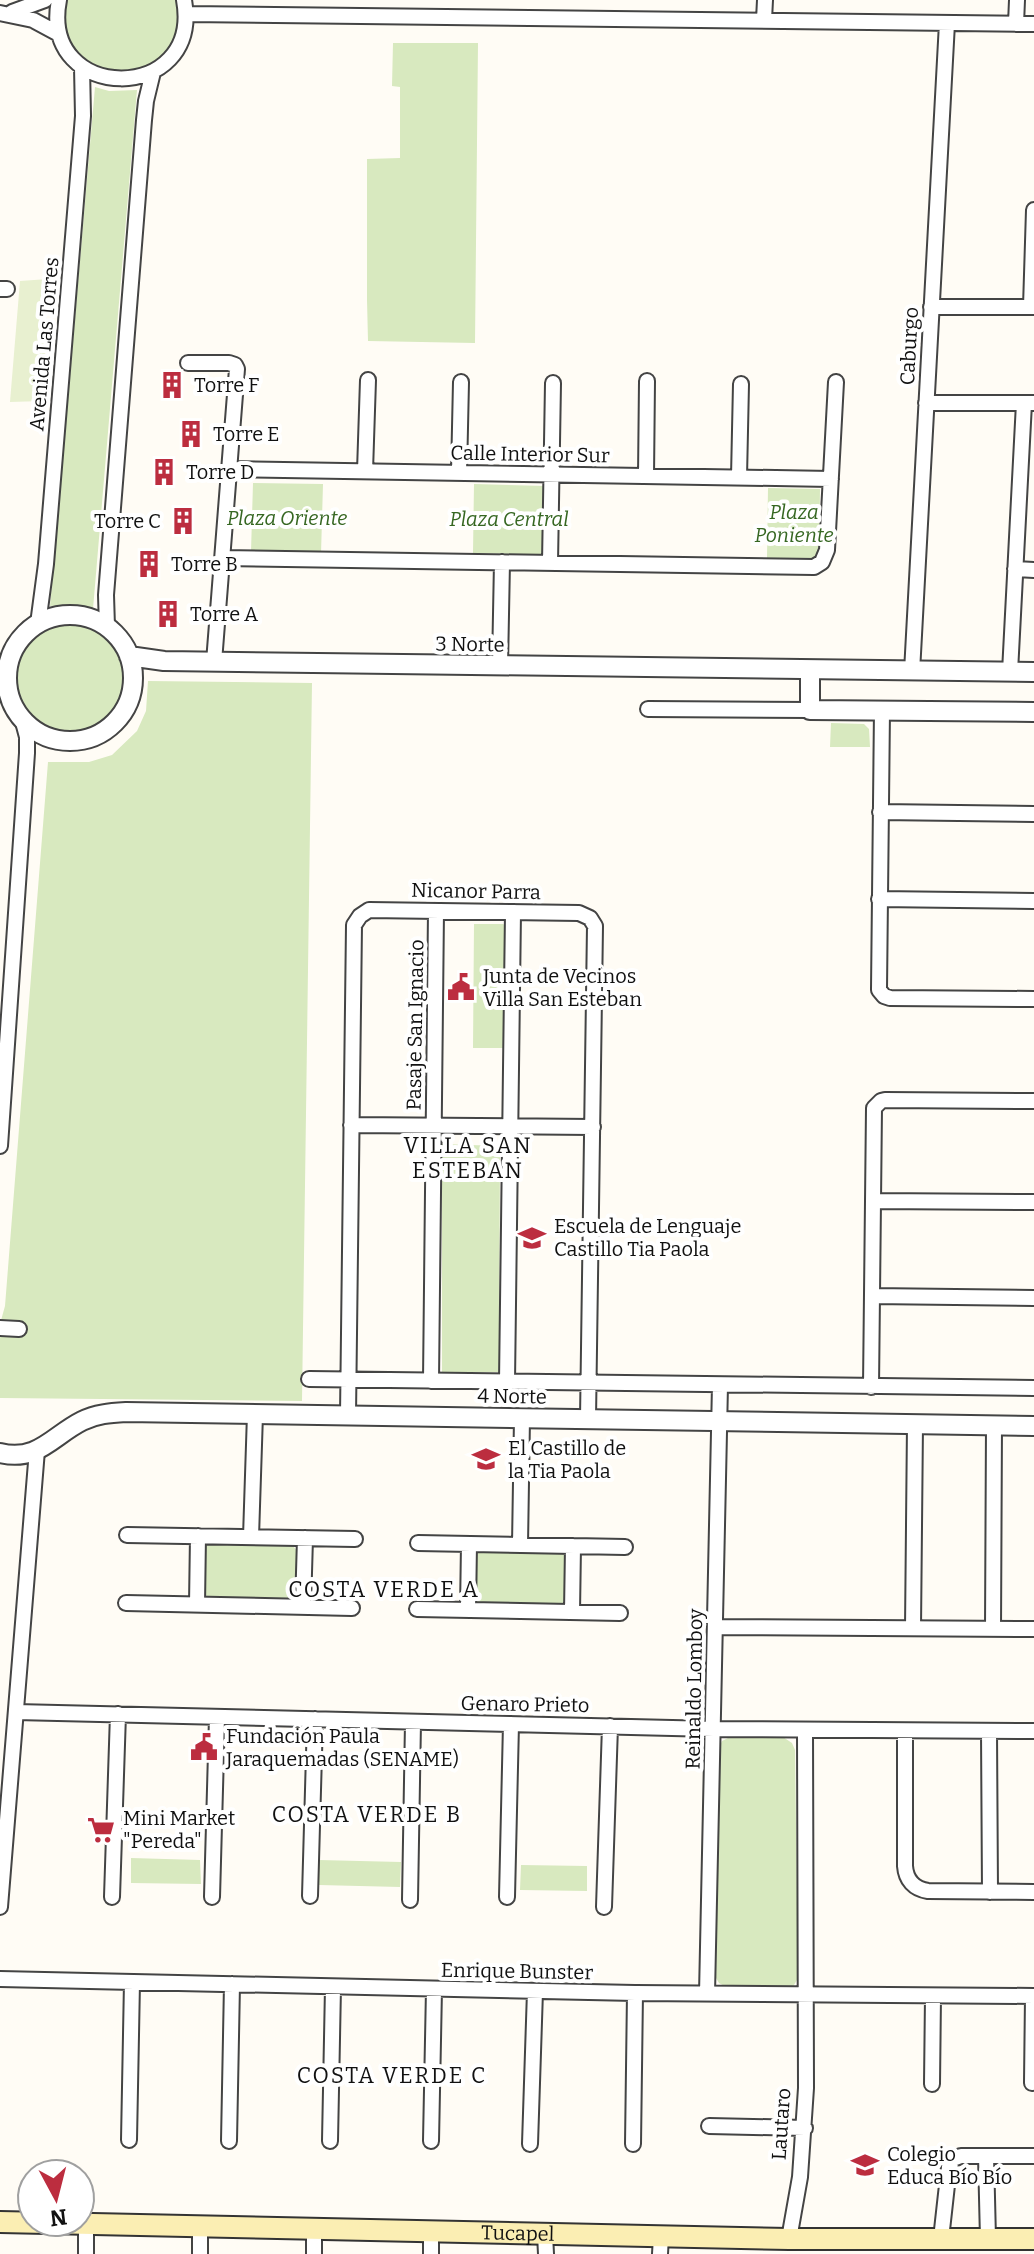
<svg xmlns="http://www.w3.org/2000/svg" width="1034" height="2254" font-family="Bitter,serif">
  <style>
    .green { fill: #d8e9bf }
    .pitch { fill: #e8f0d0 }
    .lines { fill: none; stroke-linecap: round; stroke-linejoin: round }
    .minor-casing { stroke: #444; stroke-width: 18 }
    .tertiary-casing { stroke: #444; stroke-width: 22 }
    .secondary-casing { stroke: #333; stroke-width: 24 }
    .minor { stroke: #fff; stroke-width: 14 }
    .tertiary { stroke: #fff; stroke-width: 18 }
    .secondary { stroke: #fbeeb3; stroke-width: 20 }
    .labels { text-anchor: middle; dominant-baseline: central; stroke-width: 8; stroke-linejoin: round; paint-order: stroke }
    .street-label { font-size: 20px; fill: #111; stroke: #fff }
    .poi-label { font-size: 20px; fill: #111; stroke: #fff; text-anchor: start }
    .park-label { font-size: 20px; font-style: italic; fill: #366722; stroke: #fff }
    .neighbourhood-label { font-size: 22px; letter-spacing: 2px; fill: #111; stroke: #fff }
  </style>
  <rect width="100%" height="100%" fill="#fffcf5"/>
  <path class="green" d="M67,0H176C194,96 47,93 67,0Z
    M393,43H478L475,343L368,341L367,300V159L400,158V87L392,86Z
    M95,87L109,91L137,90L93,609L69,605L50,606Z
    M253,483L323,484L321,554L251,552Z
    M474,484L545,486L543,555L473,553Z
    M768,488L820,489L819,559L767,558Z
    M15 676a56 56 0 1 1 112 0a56 56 0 1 1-112 0Z
    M148,681L312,683L302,1401L0,1398V1324L5,1306L48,762H89L112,755L137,731L146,711Z
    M831,723L864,724L869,729L870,747H830Z
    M474,924H503L507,926L506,1048H473Z
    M442,1144L500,1146L499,1372H442Z
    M211,1543L293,1546L299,1553L298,1594L290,1600L208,1597L202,1591L204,1547Z
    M479,1550L560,1551L567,1557V1600L563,1606L477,1604L475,1602V1557Z
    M730,1737H783L792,1743L795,1750L798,1978L793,1987L728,1988L719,1983L716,1978L719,1748L722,1741Z
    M131,1858L200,1860L201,1884L131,1883Z
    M319,1860L401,1862L400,1887L319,1885Z
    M521,1865L587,1866V1891L520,1890Z"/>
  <path class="pitch" d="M48,279L43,401L10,402L20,281Z"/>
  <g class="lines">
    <g class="minor-casing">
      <path id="minor" d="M59,0C39,104 203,105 184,0
        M12,12L45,0
        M0,13L33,20L59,34
        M187,14L1034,24
        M764,20L765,0
        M1016,24L1017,0
        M0,289H7
        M931,307H1034
        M1031,307L1034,210
        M188,363H229L235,365L237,369L214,662
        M926,403H1034
        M229,469L831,479
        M365,471L368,380
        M459,473L461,382
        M646,476L647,381
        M739,477L741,384
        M222,558L814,567L822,562L827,550L836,382
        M550,563L553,383
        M1015,569L1034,570
        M38,624L46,564L83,116L82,67
        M107,627L106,595L144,120L146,101L153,72
        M500,666L502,562
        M912,672L947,23
        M1010,672L1024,403
        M648,709L810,710
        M882,710L879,990L884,996L890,998L1034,999
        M880,812L1034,814
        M879,899L1034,901
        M351,1125L593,1127
        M0,1146L27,753V737L23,722
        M873,1201L1034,1202
        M872,1296L1034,1298
        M0,1328L19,1329
        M309,1379L1034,1388
        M431,1381L436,911
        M507,1382L513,912
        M871,1387L874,1108L881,1101L885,1100L1034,1101
        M348,1415L354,925L360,916L369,910L579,913L590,918L595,926L588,1419
        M127,1535L355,1539
        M251,1537L255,1414
        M418,1543L625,1547
        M520,1545L522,1418
        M126,1603L352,1608
        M197,1604L198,1536
        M303,1607L305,1538
        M417,1609L620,1613
        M468,1610L469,1544
        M572,1612L573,1546
        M715,1627L1034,1629
        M913,1628L915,1424
        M993,1629L994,1425
        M16,1712L713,1729L1034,1731
        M905,1731V1866C906,1880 914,1889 928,1891L1034,1892
        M989,1731L990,1892
        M310,1896L315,1719
        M112,1897L118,1714
        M212,1897L217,1717
        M507,1897L511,1724
        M410,1900L413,1722
        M0,1907L37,1450
        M604,1907L610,1726
        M0,1979L635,1993L1034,1996
        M707,1994L720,1385
        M1032,2083L1033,1996
        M932,2084L933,1996
        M709,2126L805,2128
        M129,2140L132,1982
        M229,2141L232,1984
        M330,2141L333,1987
        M431,2141L434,1989
        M530,2144L535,1991
        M633,2144L635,1993
        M986,2156L988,2239
        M86,2224V2254
        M200,2226V2254
        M314,2229V2254
        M545,2234L546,2254
        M789,2239L800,2177L806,2088L805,1730
        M941,2239L949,2167L953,2159L961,2156H1034
        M431,2254V2231
        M660,2254L661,2236"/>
    </g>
    <g class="tertiary-casing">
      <path id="tertiary" d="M7 678a63 63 0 1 1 126 0a63 63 0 1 1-126 0Z
        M129,656L164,661L1034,672
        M810,671V710L1034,712
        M0,1453C38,1462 52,1436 82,1421C96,1414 110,1413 126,1412L1034,1426"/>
    </g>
    <g class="secondary-casing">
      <g id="secondary">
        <path id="s1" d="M0,2222L789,2239H1034"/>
      </g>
    </g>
    <use href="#minor" class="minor"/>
    <use href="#tertiary" class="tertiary"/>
    <use href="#secondary" class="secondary"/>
  </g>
  <defs>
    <g id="building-bare" transform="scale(2.16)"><path d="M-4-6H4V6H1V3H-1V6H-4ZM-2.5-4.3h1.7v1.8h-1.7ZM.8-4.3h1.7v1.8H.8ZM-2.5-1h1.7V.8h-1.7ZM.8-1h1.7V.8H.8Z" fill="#bc2d3f" stroke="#fff" stroke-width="2.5" paint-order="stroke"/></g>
    <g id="civic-bare" transform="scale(2.16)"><path d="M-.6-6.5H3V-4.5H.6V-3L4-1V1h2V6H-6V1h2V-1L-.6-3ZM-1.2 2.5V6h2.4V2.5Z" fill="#bc2d3f" stroke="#fff" stroke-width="2.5" paint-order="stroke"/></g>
    <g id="school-bare" transform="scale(2.16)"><path d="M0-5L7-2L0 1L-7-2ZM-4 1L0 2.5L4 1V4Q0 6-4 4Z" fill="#bc2d3f" stroke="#fff" stroke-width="2.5" paint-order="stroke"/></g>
    <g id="supermarket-bare" transform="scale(2.16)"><path d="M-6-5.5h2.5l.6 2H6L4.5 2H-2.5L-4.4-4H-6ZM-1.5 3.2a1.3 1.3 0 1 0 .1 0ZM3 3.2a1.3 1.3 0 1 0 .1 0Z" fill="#bc2d3f" stroke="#fff" stroke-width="2.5" paint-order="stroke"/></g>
  </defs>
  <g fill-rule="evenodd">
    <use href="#building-bare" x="172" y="385"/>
    <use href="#building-bare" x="191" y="434"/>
    <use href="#building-bare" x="164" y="472"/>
    <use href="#building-bare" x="183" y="521"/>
    <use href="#building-bare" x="149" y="564"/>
    <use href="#building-bare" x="168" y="614"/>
    <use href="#civic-bare" x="461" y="987"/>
    <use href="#school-bare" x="532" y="1238"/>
    <use href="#school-bare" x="486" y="1459"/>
    <use href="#civic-bare" x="204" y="1747"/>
    <use href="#supermarket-bare" x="101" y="1830"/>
    <use href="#school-bare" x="865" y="2165"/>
  </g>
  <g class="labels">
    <g class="street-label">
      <text transform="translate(44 344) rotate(-85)">Avenida Las Torres</text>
      <text transform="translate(909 346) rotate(-87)">Caburgo</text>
      <text transform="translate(530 454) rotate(1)">Calle Interior Sur</text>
      <text transform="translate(470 644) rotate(1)">3 Norte</text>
      <text transform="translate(476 891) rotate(1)">Nicanor Parra</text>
      <text transform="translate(415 1025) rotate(-89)">Pasaje San Ignacio</text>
      <text transform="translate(512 1396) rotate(1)">4 Norte</text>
      <text transform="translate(694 1689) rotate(-89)">Reinaldo Lomboy</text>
      <text transform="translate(525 1704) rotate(1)">Genaro Prieto</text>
      <text transform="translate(517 1971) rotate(1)">Enrique Bunster</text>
      <text transform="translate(781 2124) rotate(-86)">Lautaro</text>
      <text stroke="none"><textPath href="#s1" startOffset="518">Tucapel</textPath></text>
    </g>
    <g class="poi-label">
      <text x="194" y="385">Torre F</text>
      <text x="213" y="434">Torre E</text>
      <text x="186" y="472">Torre D</text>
      <text x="161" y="521" text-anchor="end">Torre C</text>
      <text x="171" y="564">Torre B</text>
      <text x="190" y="614">Torre A</text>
      <text x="483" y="976">Junta de Vecinos<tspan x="483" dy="23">Villa San Esteban</tspan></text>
      <text x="554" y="1226">Escuela de Lenguaje<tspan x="554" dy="23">Castillo Tia Paola</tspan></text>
      <text x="508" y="1448">El Castillo de<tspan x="508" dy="23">la Tia Paola</tspan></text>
      <text x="226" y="1736">Fundación Paula<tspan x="226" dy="23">Jaraquemadas (SENAME)</tspan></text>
      <text x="123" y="1818">Mini Market<tspan x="123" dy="23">"Pereda"</tspan></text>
      <text x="887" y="2154">Colegio<tspan x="887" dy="23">Educa Bío Bío</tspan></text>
    </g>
    <g class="park-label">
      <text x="794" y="512">Plaza<tspan x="794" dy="23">Poniente</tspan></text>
      <text x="287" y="518">Plaza Oriente</text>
      <text x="509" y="519">Plaza Central</text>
    </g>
    <g class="neighbourhood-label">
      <text x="468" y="1145">VILLA SAN<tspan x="468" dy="25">ESTEBAN</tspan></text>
      <text x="384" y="1589">COSTA VERDE A</text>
      <text x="367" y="1814">COSTA VERDE B</text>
      <text x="392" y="2075">COSTA VERDE C</text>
    </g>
  </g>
  <g transform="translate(56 2198) rotate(173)"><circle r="38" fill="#ffffff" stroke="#a0a0a0" stroke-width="2"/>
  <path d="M0-6L14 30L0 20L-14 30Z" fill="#bc2d3f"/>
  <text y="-12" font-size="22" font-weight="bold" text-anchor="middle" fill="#111111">N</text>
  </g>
</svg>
